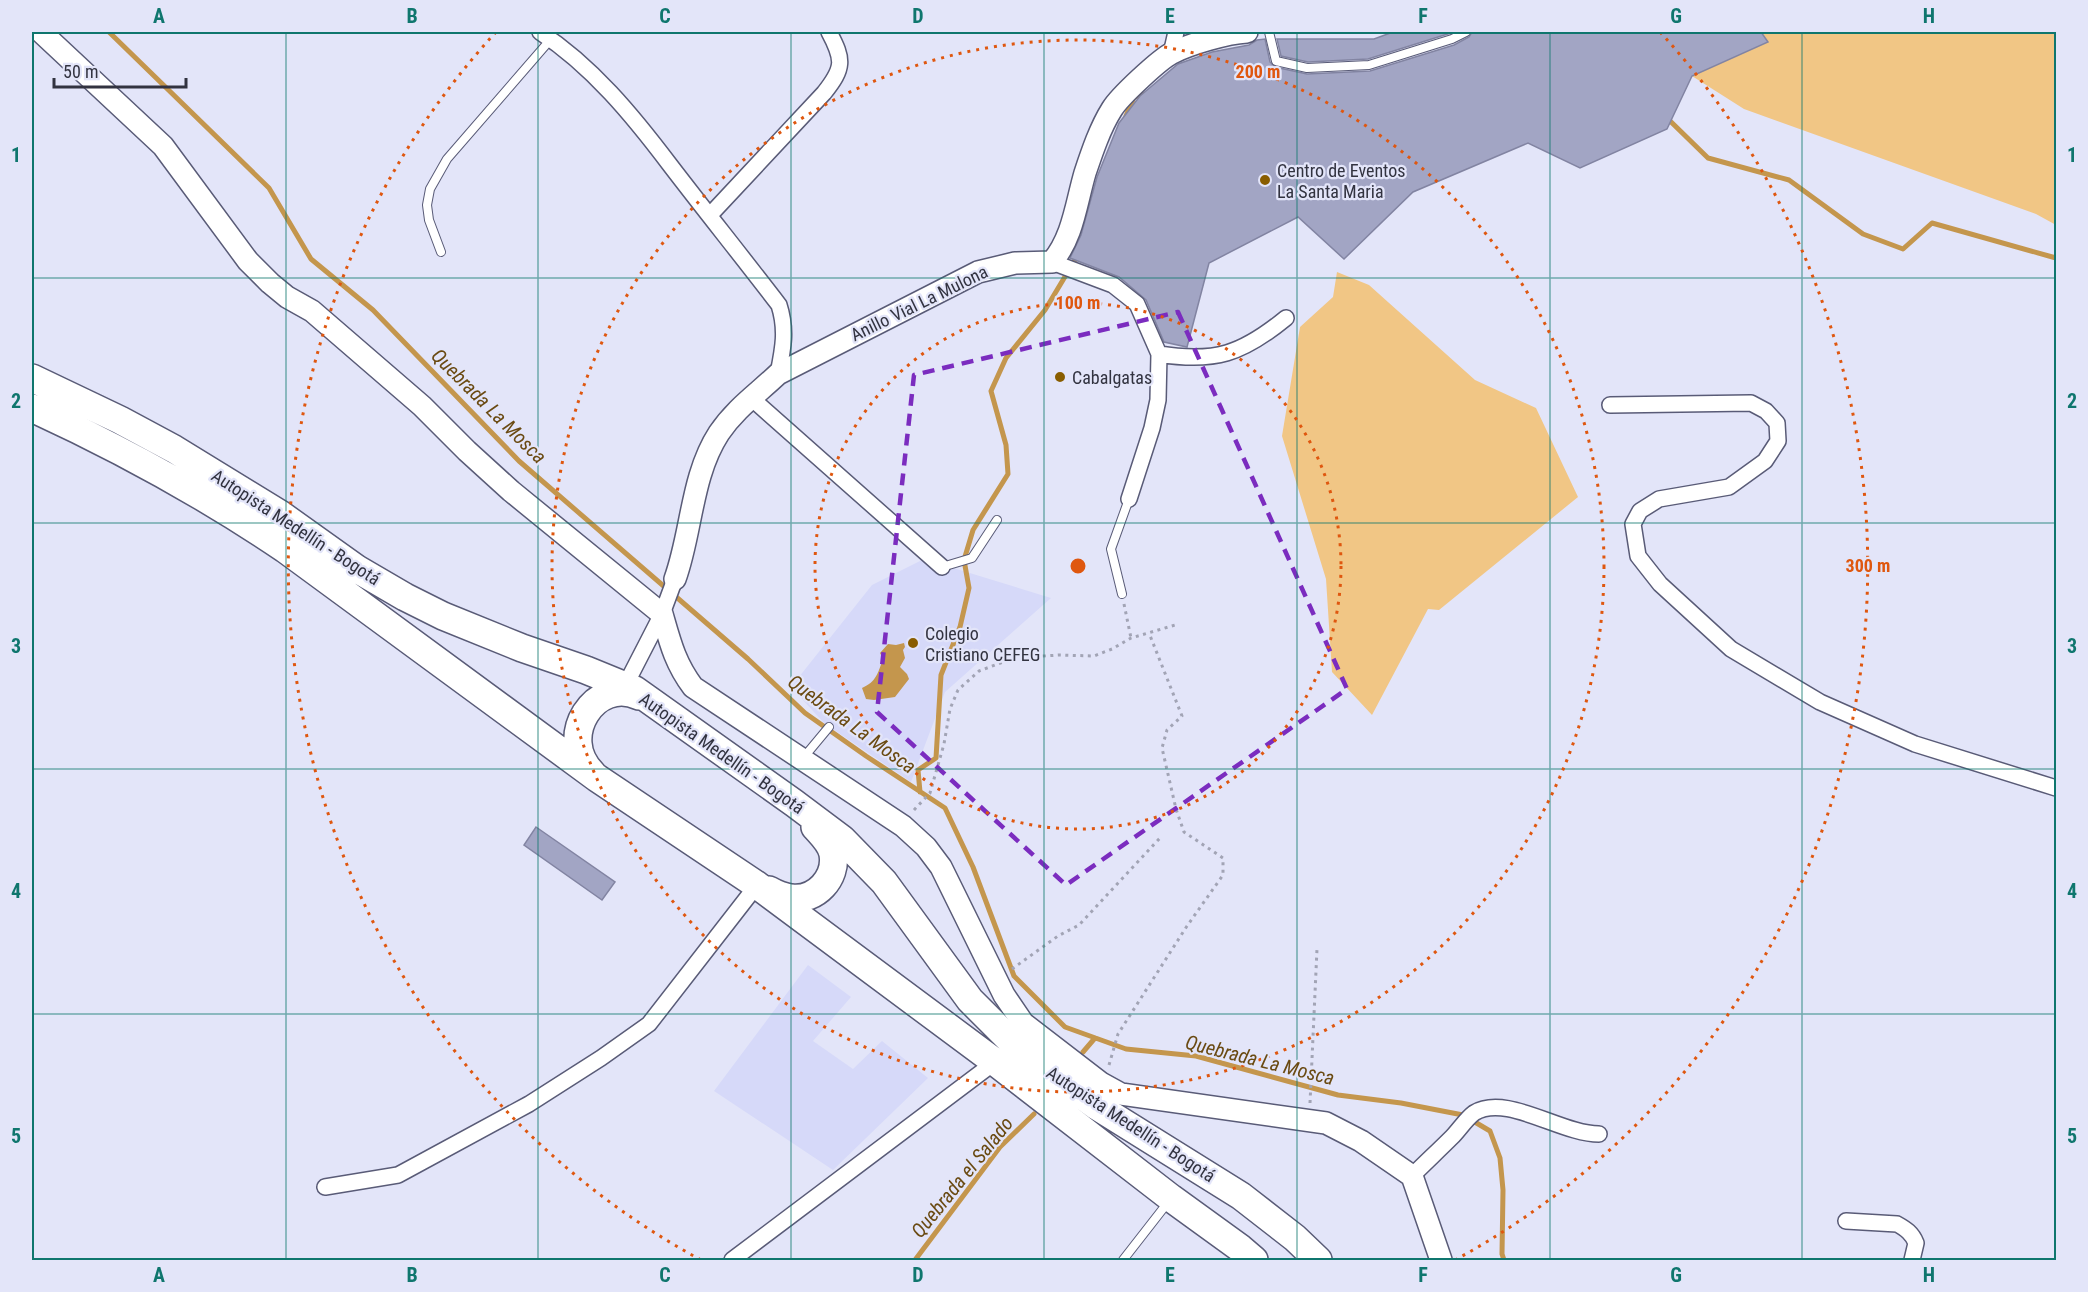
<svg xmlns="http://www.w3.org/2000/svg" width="2088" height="1292" font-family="'Roboto Condensed',sans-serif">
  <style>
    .built { fill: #d6d9f9 }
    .green { fill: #f1c685 }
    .water { fill: #c4964d }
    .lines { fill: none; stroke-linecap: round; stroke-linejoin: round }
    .stream { stroke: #c4964d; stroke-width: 5 }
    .building { fill: #a2a5c4; stroke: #8284a2; stroke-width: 1.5 }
    .lane-casing { stroke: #595b77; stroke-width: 10 }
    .street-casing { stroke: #595b77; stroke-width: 18 }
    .secondary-casing { stroke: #595b77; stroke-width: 24 }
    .highway-casing { stroke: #595b77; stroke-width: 30 }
    .path { stroke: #a2a4b5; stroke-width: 3; stroke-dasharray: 3 4.5; stroke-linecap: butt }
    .lane { stroke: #fff; stroke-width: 8 }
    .street { stroke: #fff; stroke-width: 15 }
    .secondary { stroke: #fff; stroke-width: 21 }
    .highway { stroke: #fff; stroke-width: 27 }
    .marked { fill: none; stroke: #7b2cbf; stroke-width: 4.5; stroke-dasharray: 12 8; stroke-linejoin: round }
    .grid { fill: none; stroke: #0f766e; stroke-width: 1.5; stroke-opacity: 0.55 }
    .ring { fill: none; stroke: #df570f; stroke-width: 3; stroke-dasharray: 3 6 }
    .poi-dot { fill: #895d00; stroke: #e3e5f9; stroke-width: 2 }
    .labels { text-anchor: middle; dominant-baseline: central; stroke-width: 4.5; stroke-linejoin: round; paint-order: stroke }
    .poi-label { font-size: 18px; fill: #323340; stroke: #e3e5f9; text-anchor: start }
    .street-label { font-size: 18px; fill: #323340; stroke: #e3e5f9 }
    .water-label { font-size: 20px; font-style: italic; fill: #6a4a12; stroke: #e3e5f9 }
    .centre { fill: #df570f; stroke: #e3e5f9; stroke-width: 3 }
    .ring-label { font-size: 18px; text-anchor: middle; font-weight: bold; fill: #df570f; stroke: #e3e5f9; stroke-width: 4.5; stroke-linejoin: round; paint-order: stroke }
    .neatline { fill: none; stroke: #0f766e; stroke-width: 2 }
    .grid-label { font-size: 20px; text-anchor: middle; font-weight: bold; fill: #0f766e }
  </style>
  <rect width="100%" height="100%" fill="#e3e5f9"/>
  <path class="built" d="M924,559L1051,598L945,692L911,782L824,723L791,687L872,585Z
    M808,965L851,997L813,1041L853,1069L882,1041L928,1078L833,1170L714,1091Z"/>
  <path class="green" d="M1761,32H2056V225L2036,214L1744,109L1692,76L1768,42Z
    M1337,272L1369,285L1475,380L1536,408L1578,497L1439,610L1428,609L1372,715L1332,672L1326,579L1282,436L1300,327L1333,297Z"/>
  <path class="water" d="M904,643L905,647L903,650L905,658L900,667L907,674L909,679L895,697L874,700L866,699L862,688C876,682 878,673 883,659L880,653L888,644L896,645Z"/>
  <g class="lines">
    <path class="stream" d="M109,32L269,188L311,259L373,310L519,461L748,659L805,713L866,756L945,808L973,867L1014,976L1065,1027L1126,1049L1196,1056L1338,1095L1401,1103L1463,1115L1490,1131L1500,1158L1503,1190L1502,1254L1504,1260
      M1126,116L1134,97L1146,94
      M1666,117L1708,158L1789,180L1863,234L1903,249L1932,223L2056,258
      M920,792L918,770L936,758L941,675L960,627L969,588L964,560L973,530L1008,474L1006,445L991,391L1006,358L1045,310L1078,255
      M1083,1052L1095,1038
      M915,1260L1000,1147L1034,1114"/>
  </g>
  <path class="building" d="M1393,32H1454L1368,59L1308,62L1281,56L1277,39H1374Z
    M1472,32H1761L1768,42L1692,76L1667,129L1580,168L1528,143L1413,192L1344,259L1298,217L1209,263L1187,347L1164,342L1146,300L1119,277L1070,258L1081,235L1097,177L1119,123L1140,96L1178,64L1212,52L1249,45L1257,40L1265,39L1270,62L1275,67L1307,74L1370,71L1454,45L1469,37Z
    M536,827L615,882L602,900L524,845Z"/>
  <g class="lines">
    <g class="lane-casing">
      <path id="lane" d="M1269,32L1276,61L1307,68L1369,65L1452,39L1466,32
        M441,252L429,220L427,205L430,189L447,159L551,39
        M942,567L972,558L997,520
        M1122,594L1111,549L1129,499
        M804,757L829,727
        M1123,1260L1169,1201"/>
    </g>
    <g class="street-casing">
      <path id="street" d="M540,32C592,66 633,116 670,165C706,212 743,258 779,305C787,330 783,349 778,374
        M1171,54L1176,32
        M710,215L824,93C844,68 844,60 829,32
        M1052,262L1113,285L1137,304L1159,354L1158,400L1152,428L1129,499
        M1159,354C1215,363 1242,354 1286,318
        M750,397L942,567
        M1610,405L1751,403L1766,411L1777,423L1778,441L1765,461L1729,487L1659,499L1640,511L1633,524L1638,556L1660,584L1731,649L1820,702L1915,744L2056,788
        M625,686L662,614L675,579
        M1412,1176C1425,1163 1439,1150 1452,1137C1459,1130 1466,1119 1474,1113C1506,1093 1561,1134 1599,1134
        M325,1187L398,1175L529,1104L601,1058L649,1024L757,885
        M1846,1221L1897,1224C1906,1229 1912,1233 1916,1243L1912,1260
        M732,1260L995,1062"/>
    </g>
    <g class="secondary-casing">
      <path id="secondary" d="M41,32L163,146L248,261L270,283L287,297L312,311L422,406L467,451L511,491L662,614C670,642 675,663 693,687L903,826L926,847L941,867L1004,995L1023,1023L1101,1083L1121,1094L1326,1123L1361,1141L1412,1176L1441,1260
        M675,579C692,532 691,476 719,433C736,408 757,394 778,374L978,272L1015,263L1052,262C1073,237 1076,204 1085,173C1092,152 1100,128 1112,109C1120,96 1159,60 1172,53C1190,44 1227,33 1247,32"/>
    </g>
    <g class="highway-casing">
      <path id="highway" d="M32,378L120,420L174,449L280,514L357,569L405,597L443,616L522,648L586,670L635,690L794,803L842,839L884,882L970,1000L1016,1046L1095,1105L1241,1196L1295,1238L1318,1260
        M32,408C119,448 205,495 285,549L597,778L757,885L995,1062L1171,1198L1240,1248L1254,1260
        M592,773C556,737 595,676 639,696
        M769,890C776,894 784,897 791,898C816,901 837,878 833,854C831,843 822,835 815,827"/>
    </g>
    <path class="path" d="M1124,604L1131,638
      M914,810L930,793L944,744L950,709L958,690L979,671L1014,658L1059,655L1094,656L1112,649L1131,638L1175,625
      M1012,969L1058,936L1079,925L1160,838
      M1109,1065L1118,1034L1187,926L1223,875V858L1184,832L1176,809L1162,748L1167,730L1182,716L1149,633
      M1310,1103L1317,949"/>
    <use href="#lane" class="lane"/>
    <use href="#street" class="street"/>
    <use href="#secondary" class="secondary"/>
    <use href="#highway" class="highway"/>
  </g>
  <path class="marked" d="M1178,312L1347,689L1066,885L877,712L914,375Z"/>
  <path class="grid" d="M286,32V1260M538,32V1260M791,32V1260M1044,32V1260M1297,32V1260M1550,32V1260M1802,32V1260M32,278H2056M32,523H2056M32,769H2056M32,1014H2056"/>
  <g class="ring">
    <circle cx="1078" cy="566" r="263"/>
    <circle cx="1078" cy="566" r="526"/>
    <path d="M701 1260A790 790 0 0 1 496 32M1660 32A790 790 0 0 1 1455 1260"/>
  </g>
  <g class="poi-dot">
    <circle cx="1265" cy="180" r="6"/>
    <circle cx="1060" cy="377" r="6"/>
    <circle cx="913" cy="643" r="6"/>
  </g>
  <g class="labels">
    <g class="poi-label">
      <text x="1277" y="170">Centro de Eventos<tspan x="1277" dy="21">La Santa Maria</tspan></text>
      <text x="1072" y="377">Cabalgatas</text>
      <text x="925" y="633">Colegio<tspan x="925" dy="21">Cristiano CEFEG</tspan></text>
    </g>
    <g class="street-label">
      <text transform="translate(919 303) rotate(-26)">Anillo Vial La Mulona</text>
      <text transform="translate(296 527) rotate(33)">Autopista Medellín - Bogotá</text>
      <text transform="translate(722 753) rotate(35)">Autopista Medellín - Bogotá</text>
      <text transform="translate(1131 1124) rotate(33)">Autopista Medellín - Bogotá</text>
    </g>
    <g class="water-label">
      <text transform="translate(489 406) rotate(45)">Quebrada La Mosca</text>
      <text transform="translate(852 724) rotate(36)">Quebrada La Mosca</text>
      <text transform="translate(1260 1060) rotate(14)">Quebrada La Mosca</text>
      <text transform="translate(962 1177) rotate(-51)">Quebrada el Salado</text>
    </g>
  </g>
  <circle cx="1078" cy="566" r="9" class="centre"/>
  <g class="ring-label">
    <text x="1258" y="78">200 m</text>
    <text x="1078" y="309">100 m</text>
    <text x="1868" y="572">300 m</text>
  </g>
  <rect width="2088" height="1292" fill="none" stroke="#e3e5f9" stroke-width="66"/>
  <path d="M54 78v9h132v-9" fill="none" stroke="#323340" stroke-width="3"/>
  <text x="63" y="78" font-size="18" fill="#323340" stroke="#e3e5f9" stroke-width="4.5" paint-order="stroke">50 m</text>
  <rect x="33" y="33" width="2022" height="1226" class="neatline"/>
  <g class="grid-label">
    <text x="159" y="23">A</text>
    <text x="412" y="23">B</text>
    <text x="665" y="23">C</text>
    <text x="918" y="23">D</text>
    <text x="1170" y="23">E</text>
    <text x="1423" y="23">F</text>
    <text x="1676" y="23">G</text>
    <text x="1929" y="23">H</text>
    <text x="16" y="162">1</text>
    <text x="2072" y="162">1</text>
    <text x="16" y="408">2</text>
    <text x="2072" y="408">2</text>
    <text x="16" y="653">3</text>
    <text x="2072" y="653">3</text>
    <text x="16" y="898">4</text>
    <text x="2072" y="898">4</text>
    <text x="16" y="1143">5</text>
    <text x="2072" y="1143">5</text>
    <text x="159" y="1282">A</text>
    <text x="412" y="1282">B</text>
    <text x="665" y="1282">C</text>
    <text x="918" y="1282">D</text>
    <text x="1170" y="1282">E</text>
    <text x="1423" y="1282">F</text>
    <text x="1676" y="1282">G</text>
    <text x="1929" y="1282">H</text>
  </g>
</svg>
